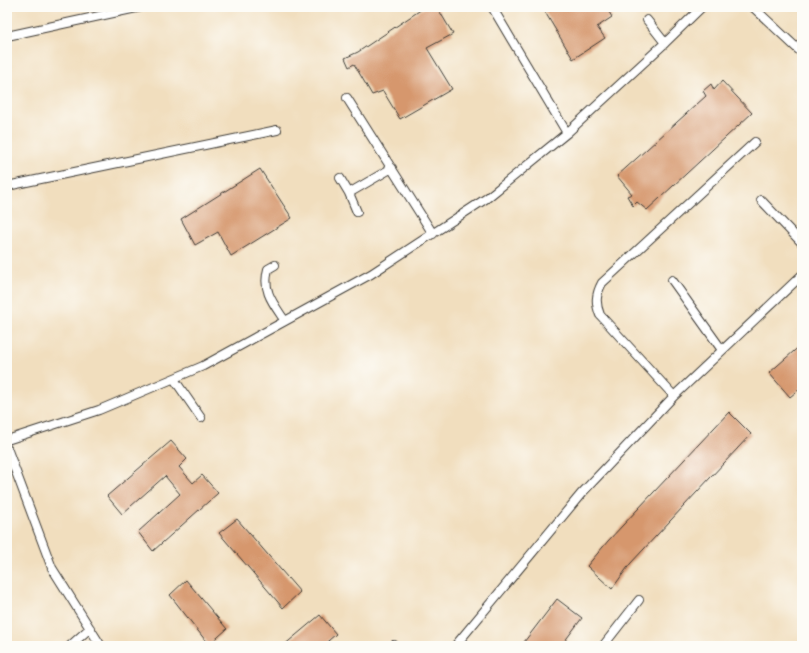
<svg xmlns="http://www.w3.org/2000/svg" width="809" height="653" font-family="'Shantell Sans',sans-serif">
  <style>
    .building { fill: #d6976d }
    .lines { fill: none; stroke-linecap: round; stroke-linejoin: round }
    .service-casing { stroke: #3c3934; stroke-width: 10 }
    .service { stroke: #fff; stroke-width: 8 }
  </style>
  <rect width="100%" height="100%" fill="#fdfcf7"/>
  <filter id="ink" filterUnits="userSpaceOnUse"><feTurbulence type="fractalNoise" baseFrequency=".025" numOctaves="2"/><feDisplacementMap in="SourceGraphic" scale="8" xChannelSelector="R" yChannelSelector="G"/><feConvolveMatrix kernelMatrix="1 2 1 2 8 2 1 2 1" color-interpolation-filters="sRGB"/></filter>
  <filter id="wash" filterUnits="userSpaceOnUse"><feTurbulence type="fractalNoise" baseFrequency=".012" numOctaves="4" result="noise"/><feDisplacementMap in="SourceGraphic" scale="16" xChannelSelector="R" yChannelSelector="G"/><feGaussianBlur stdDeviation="0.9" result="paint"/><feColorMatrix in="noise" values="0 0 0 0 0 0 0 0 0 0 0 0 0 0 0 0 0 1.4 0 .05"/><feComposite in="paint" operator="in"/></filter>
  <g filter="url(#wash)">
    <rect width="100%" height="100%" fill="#f1debe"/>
    <g id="blocks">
      <path class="building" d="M425,7H437L453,34L427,48L452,89L400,119L383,91L372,95L354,64L349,67L345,58L358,52Z
        M542,7H606L612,17L597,27L605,38L573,59Z
        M722,81L752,113L647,210L637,202L633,206L627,196L632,194L617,176L706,96L703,91L711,84L714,90Z
        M260,169L292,218L231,256L218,232L195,245L181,219Z
        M802,344V387L790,397L769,373Z
        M729,412L751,434L630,564L612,589L587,566L608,541Z
        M171,441L187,459L179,467L193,483L202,475L218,493L153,551L138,532L180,494L165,476L122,514L107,496Z
        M237,519L300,592L283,608L219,533Z
        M186,580L227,629L209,645L170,595Z
        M557,599L582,618L561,646H521Z
        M320,615L336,634L328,641L332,646H283Z"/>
    </g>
  </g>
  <g filter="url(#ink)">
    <use href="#blocks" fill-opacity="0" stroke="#3c3934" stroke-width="1"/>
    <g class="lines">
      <g class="service-casing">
        <path id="service" d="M492,7L567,133
          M753,7L802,53
          M647,20L665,43
          M7,36L141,7
          M347,98L433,234
          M340,178L349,193L357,212
          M7,186L277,130
          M349,193L392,168
          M761,200L802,243
          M275,265L268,269C262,291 273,303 285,321
          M672,280L722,350
          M174,379L201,418
          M674,396L600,315C595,303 596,294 602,283L755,142
          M7,440L99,410L203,366L371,274L487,198L567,133L665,43L702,7
          M7,448L52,568L101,646
          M394,645L395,646
          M70,646L90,628
          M455,646L581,494L674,396L802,275
          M603,646L639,600"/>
      </g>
      <use href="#service" class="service"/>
    </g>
  </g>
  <rect width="809" height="653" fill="none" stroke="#fdfcf7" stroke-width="24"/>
</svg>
